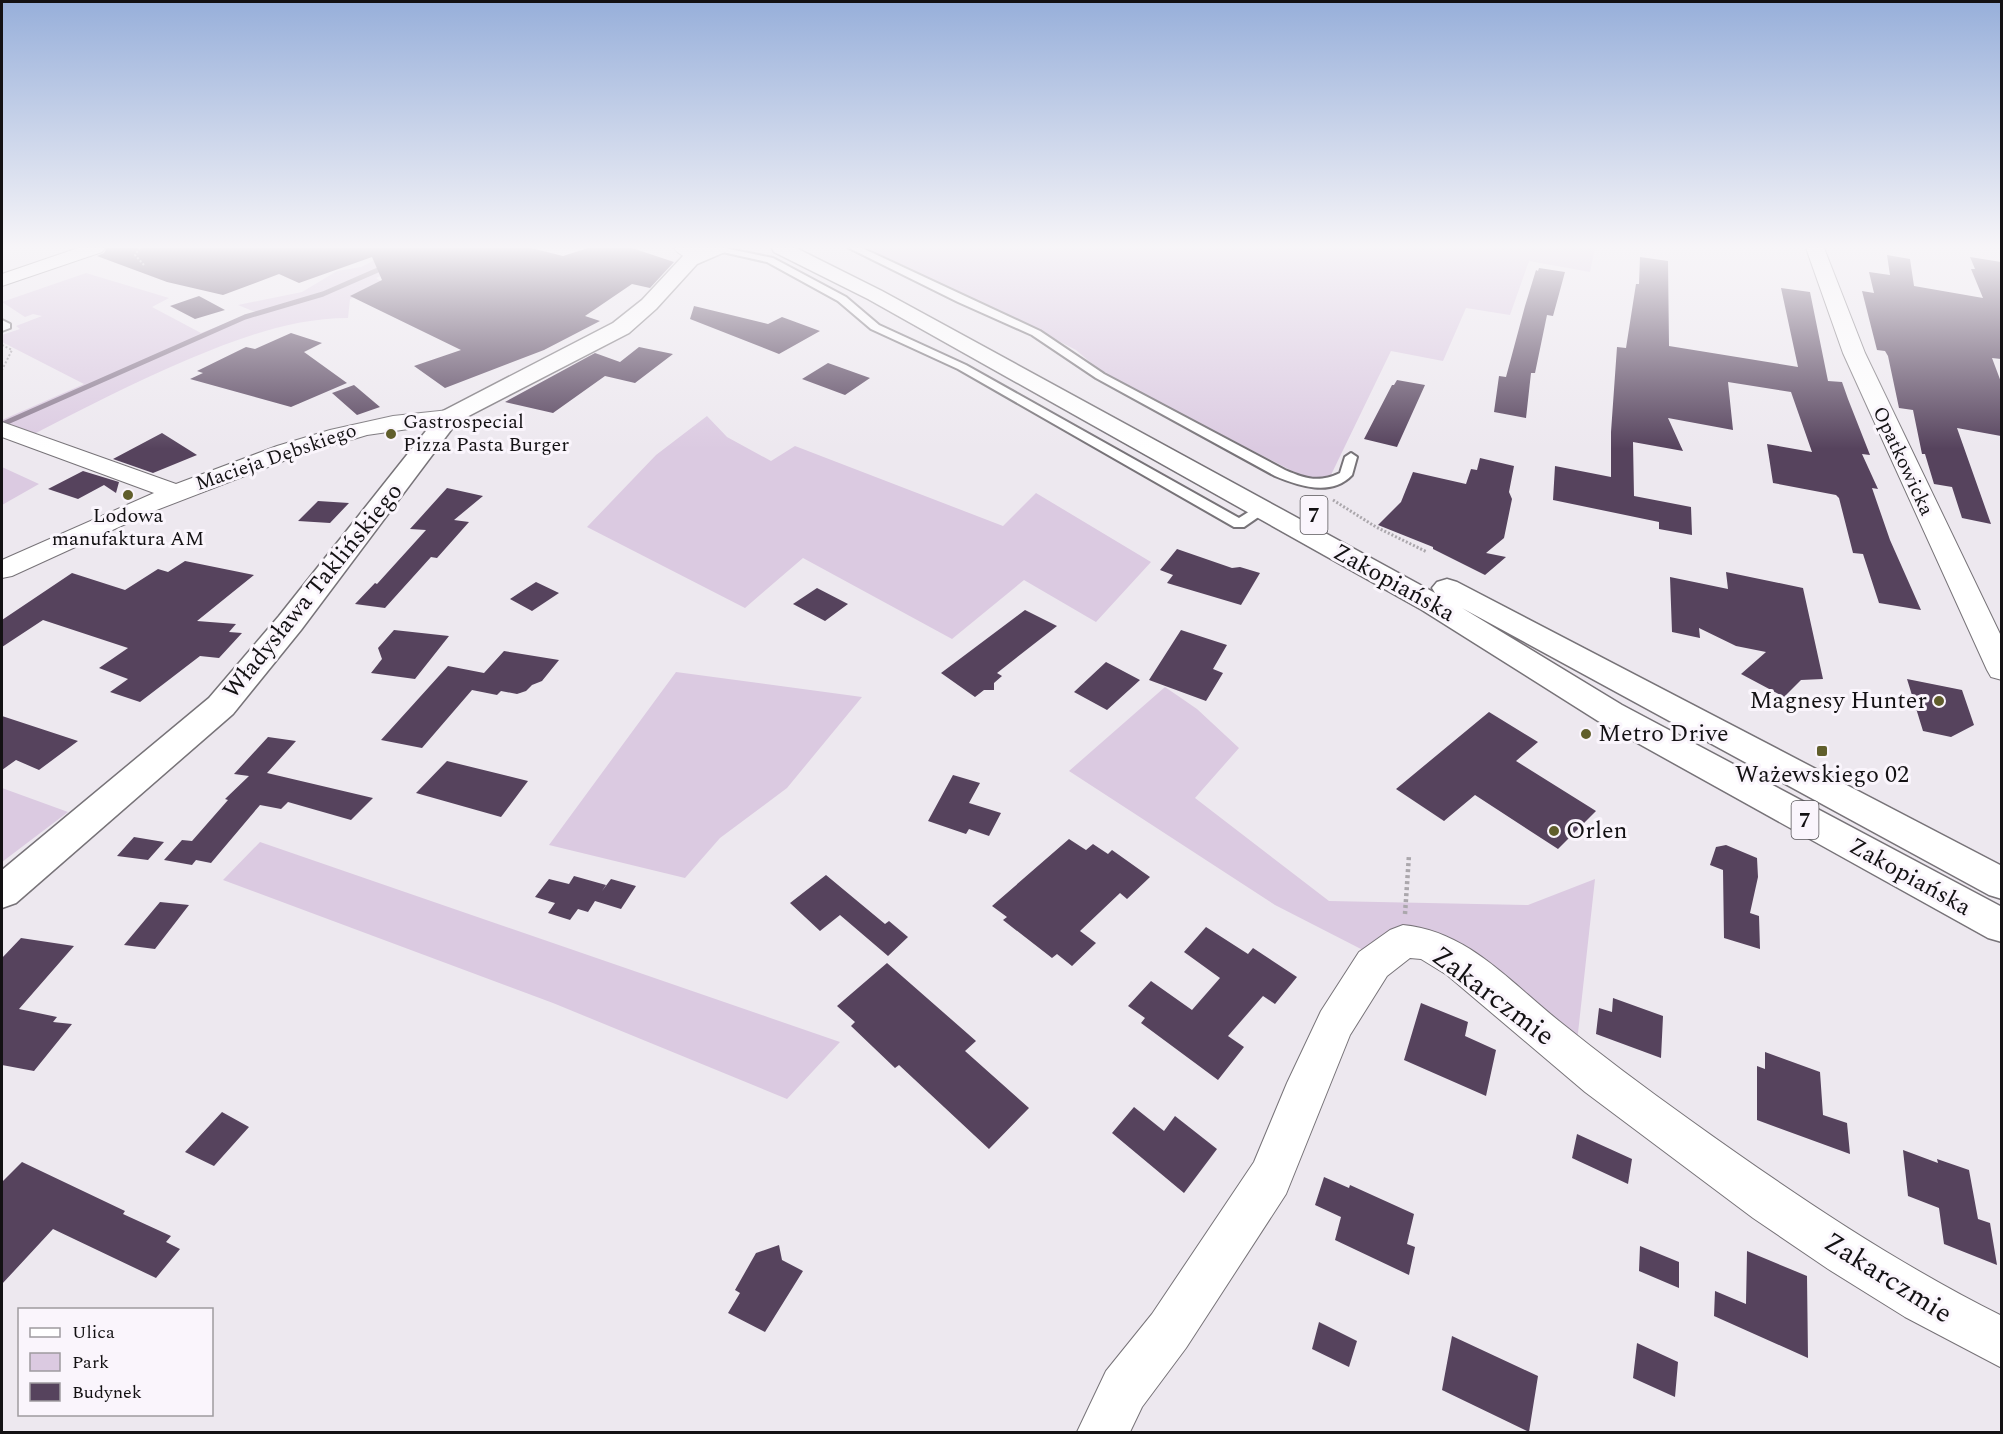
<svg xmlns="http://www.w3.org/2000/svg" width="2003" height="1434" font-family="Spectral,serif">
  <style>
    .green { fill: #dbcae1 }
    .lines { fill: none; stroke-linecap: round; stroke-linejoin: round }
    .stream { stroke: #8b7b90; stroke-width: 5 }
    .building { fill: #56435d }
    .lane-casing { stroke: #777378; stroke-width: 4 }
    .street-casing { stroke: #777378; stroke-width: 2 }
    .secondary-casing { stroke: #777378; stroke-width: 3 }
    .highway-casing { stroke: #777378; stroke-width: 3 }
    .path-far2 { stroke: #aba7ac; stroke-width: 2; stroke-dasharray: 2 2; stroke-linecap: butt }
    .path-far1 { stroke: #aba7ac; stroke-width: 3; stroke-dasharray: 2 2; stroke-linecap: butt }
    .path { stroke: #aba7ac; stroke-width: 4.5; stroke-dasharray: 3 3; stroke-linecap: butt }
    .lane { fill: #fff; fill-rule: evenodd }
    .street { fill: #fff; fill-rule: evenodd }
    .secondary { fill: #fff; fill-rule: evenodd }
    .highway { fill: #fff; fill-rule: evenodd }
    .poi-dot { fill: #605e2b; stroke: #faf5fc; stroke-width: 2 }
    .labels { text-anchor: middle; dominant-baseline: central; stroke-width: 6; stroke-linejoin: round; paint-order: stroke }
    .far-poi-label { font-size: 20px; fill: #131113; stroke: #faf5fc; text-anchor: start }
    .far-street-label { font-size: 20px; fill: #131113; stroke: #faf5fc }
    .shield { fill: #faf5fc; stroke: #585559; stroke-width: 1.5 }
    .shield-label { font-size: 22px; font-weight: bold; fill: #131113 }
    .street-label { font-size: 24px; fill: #131113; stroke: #faf5fc }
    .poi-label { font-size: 24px; fill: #131113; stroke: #faf5fc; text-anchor: start }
    .near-street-label { font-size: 28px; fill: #131113; stroke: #faf5fc }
  </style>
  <rect width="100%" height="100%" fill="#ede8ef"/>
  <path class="green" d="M867,248H1595L1590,272L1529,261L1510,315L1466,308L1443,361L1391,351L1330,477L1306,478L1104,374L1076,350L1041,332Z
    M443,249L376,278L384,283L350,299L348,318C292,318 240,338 189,359C135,382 84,408 32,435L5,425L2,420L84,384L2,342V335L20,329L16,326L42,316L33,314L25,317L2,302L86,273L169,298L152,307L201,333L255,312L238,305L302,292L337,271L361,267L385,255Z
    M707,416L727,437L771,461L795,446L1003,526L1036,493L1151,562L1096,622L1024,580L952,639L803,558L745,608L587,527L656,455Z
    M2,467L39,484L2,505Z
    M676,672L862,697L787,788L720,838L685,878L549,845Z
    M1165,687L1197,709L1239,748L1195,798L1329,901L1528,905L1595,879L1577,1042L1455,951L1373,954L1359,948L1275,905L1069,771Z
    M2,788L68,812L2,862Z
    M260,842L840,1042L787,1099L553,1003L223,880Z"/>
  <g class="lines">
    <path class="stream" d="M5,423L245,317L323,294L387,266"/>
  </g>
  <path class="building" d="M107,248H531L563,256L588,248H632L674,262L650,288L632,284L585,316L600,321L544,350L445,388L414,366L461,350L350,296L382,280L372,257L299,283L279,274L223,295L167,282L97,256L104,253Z
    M1887,255L1910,259L1914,286L1983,298L1971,269H1975L1970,257L2001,262V359L1992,358L2001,382V436L1957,428L1991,524L1962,518L1952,487L1934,484L1925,454H1922L1913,410L1899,408L1888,356L1885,351L1877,350L1862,291L1874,293L1869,272L1890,275Z
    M1640,257L1668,261L1669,346L1798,367L1781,288L1810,292L1828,381L1842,382L1848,399L1870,455L1862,454L1878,489L1872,488L1890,540L1921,610L1879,603L1863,554L1853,553L1839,498L1836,495L1773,483L1767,444L1812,452L1791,392L1728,382L1733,430L1668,418L1683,451L1633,442L1634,496L1691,507L1692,535L1659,529V522L1553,500L1555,466L1611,477V432L1617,347L1626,348L1636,284H1639Z
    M1539,268L1565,272L1553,316L1547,315L1535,373H1531L1526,418L1494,412L1499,376L1506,377L1525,306L1536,270L1538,271Z
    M199,296L225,310L195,319L170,306Z
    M694,306L768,324L782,317L820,331L779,354L690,319Z
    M291,333L322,343L304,352L347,383L291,407L190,379L203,373L197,371L246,347L255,349Z
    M639,347L673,354L635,383L605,376L553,413L505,402L595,353L620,362Z
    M828,363L870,378L845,395L802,379Z
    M1397,380L1425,385L1397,447L1364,439L1392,385H1394Z
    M354,385L380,407L357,415L332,393Z
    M162,433L197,455L153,473L113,459Z
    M1480,458L1514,466L1509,492L1512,499L1504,538L1486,553L1506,557L1485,575L1433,549V547L1378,525L1401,502L1413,472L1466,484L1471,469L1477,470Z
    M83,471L119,482L116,493L104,485L78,499L48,489Z
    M447,488L483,496L454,520L469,522L437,558L431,557L385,608L355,604L375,583L377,584L426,530L410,529Z
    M318,501L349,503L330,523L298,521Z
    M1177,549L1232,568L1240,567L1260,573L1241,605L1167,583L1173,575L1160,570Z
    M185,561L254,575L197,621L236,624L229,632L242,633L219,658L200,656L140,702L110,692L128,679L99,668L128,648L43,620L2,647V620L72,573L125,590L158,569L168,572Z
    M1726,572L1803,588L1823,679L1801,680L1784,697L1741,674L1766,652L1736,646L1699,628L1700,638L1672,632L1670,577L1728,589Z
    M536,582L559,593L532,611L510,599Z
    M817,588L848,604L825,621L793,604Z
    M1025,610L1057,626L997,673L1002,676L994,683V690H984L975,697L941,673Z
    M394,630L449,636L415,679L371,673L382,659L378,648Z
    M1181,630L1227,645L1213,669L1223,673L1206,701L1149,680Z
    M504,651L559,660L542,681L532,685L526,691L517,694L501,691L497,695L472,690L422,748L381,740L448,666L484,673Z
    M1106,662L1140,680L1107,710L1074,692Z
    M1907,679L1962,690L1974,725L1951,737L1923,731Z
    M1489,712L1538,742L1516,761L1596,811L1558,849L1475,795L1444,821L1396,789Z
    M2,716L78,741L39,770L16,760L2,770Z
    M268,737L296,741L267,773L373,798L351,820L288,802L281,809L260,805L211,863L196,860L192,865L164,860L182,840L192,841L228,800L225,799L249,776L234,774Z
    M447,761L528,781L501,817L416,793Z
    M953,775L980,783L969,803L1001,813L989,836L969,829L966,834L928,821Z
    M134,837L164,842L148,860L117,856Z
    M1069,839L1086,850L1093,844L1108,854L1112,850L1150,877L1127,899L1120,893L1080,931L1096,943L1072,966L1057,954L1052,958L1003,920L1007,917L992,906Z
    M1726,845L1757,858L1758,877L1750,913L1759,916L1760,949L1724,938L1723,870L1710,865L1716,847Z
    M826,875L885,924L889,921L908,937L888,956L840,915L820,931L790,903Z
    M574,876L606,885L602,891L611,879L636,886L621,909L595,901L588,912L578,909L570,920L548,913L555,903L535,897L549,879L569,884Z
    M160,902L189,905L155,949L124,945Z
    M1206,927L1248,954L1253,948L1297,977L1275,1004L1263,996L1228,1036L1244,1047L1218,1080L1141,1023L1145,1018L1128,1006L1151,981L1192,1010L1220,978L1184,952Z
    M21,938L74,946L19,1009L57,1017L53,1022L72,1024L34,1071L2,1065V958Z
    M887,963L976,1041L965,1051L1029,1108L989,1149L899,1065L895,1068L851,1026L855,1022L837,1006Z
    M1613,998L1663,1016L1661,1058L1596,1034L1599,1008L1612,1012Z
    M1421,1003L1468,1022L1465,1036L1496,1050L1486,1096L1404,1060Z
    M1765,1052L1820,1072L1823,1115L1847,1123L1850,1154L1757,1120V1066L1765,1069Z
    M1134,1107L1164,1131L1175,1116L1217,1149L1184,1193L1112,1133Z
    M222,1112L249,1127L214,1166L185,1152Z
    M1577,1134L1632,1159L1628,1184L1572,1158Z
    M1903,1150L1938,1163L1937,1159L1969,1170L1978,1219L1990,1223L1997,1265L1944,1244L1939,1208L1908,1196Z
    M22,1162L125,1211L123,1214L171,1236L166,1242L180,1249L156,1278L53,1229L2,1284V1182Z
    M1324,1177L1349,1188L1350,1185L1414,1214L1407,1244L1415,1247L1409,1275L1335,1240L1341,1217L1315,1205Z
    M779,1245L782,1260L803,1271L765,1332L728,1313L740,1293L735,1290L756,1253Z
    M1640,1246L1679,1262V1288L1639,1271Z
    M1747,1251L1807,1276L1808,1358L1714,1316L1715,1291L1746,1304Z
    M1319,1322L1357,1341L1349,1367L1312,1349Z
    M1452,1336L1538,1376L1529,1432L1442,1390Z
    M1637,1343L1678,1362L1675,1397L1633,1378Z"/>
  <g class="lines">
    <g class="lane-casing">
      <path id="lane" d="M724,248L773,258L846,297L879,325L966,365L1239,518L1258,506H1268L1270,509L1244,527H1234L958,369L871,329L838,301L767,262L709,249Z
        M849,248H862L1040,331L1104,374L1285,470C1306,479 1319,483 1340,473L1345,457L1351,453L1357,457L1352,475C1331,497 1299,486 1275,476L1096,378L1032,335L958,302Z
        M2,320L10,324V328L2,331Z"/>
    </g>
    <g class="street-casing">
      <path id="street" d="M78,248H105L102,252L2,286V274Z
        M674,248H698L707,255L704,259C694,261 680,257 674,248Z
        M1806,248H1824L1865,353L2002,638V680L1991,677L1987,670L1843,353Z
        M449,410L457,412L460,417L457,422L367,435L294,457L154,511L12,576L2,578V560L154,493L2,437V422L176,484L277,446L330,430L393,416Z
        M1403,925C1468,931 1511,983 1559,1021C1601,1055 1645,1088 1690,1120C1789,1191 1892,1261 2002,1316V1368L1905,1317L1828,1269L1753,1218L1585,1092L1447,975L1421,959L1410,958L1387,976L1350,1035L1286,1194L1186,1348L1142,1407L1130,1432H1077L1106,1371L1152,1314L1254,1162L1287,1083L1321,1011L1359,952L1390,930Z"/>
    </g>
    <g class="secondary-casing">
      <path id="secondary" d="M699,248H727L725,252L697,264L656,309L629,333L457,422L301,630L233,714L16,903L2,908V870L209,698L279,616L441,412L613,323L642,300L683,256Z"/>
    </g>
    <g class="highway-casing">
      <path id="highway" d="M772,248H796L882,291L1435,593L1432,588L1437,582L1447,579L1457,582L2002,866V899L1989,895L1462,608L1622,705L2002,907V942L1988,938L1598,721L1422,610L868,299L774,252Z"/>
    </g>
    <path class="path-far2" d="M140,248L135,255L144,265
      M2,345L12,350L2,370"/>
    <path class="path-far1" d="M1333,500L1376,527L1427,552"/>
    <path class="path" d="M1405,914L1409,855"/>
    <use href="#lane" class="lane"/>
    <use href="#street" class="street"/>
    <use href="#secondary" class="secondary"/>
    <use href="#highway" class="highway"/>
  </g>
  <linearGradient id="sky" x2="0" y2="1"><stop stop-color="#97afda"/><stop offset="0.55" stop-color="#f7f5f8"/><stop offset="1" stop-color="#f7f5f8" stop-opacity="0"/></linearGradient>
  <rect width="2003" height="449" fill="url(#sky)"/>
  <g class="poi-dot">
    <circle cx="391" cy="434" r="6"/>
    <circle cx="128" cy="495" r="6"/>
    <circle cx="1939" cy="701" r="6"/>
    <circle cx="1586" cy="734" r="6"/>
    <rect x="1816" y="745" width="12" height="12" rx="3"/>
    <circle cx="1554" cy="831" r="6"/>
  </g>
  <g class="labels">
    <g class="far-poi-label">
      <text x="403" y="422">Gastrospecial<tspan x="403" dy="23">Pizza Pasta Burger</tspan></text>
      <text x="128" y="516" text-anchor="middle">Lodowa<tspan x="128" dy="23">manufaktura AM</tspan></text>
    </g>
    <g class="far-street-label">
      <text transform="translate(276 457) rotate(-19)">Macieja Dębskiego</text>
      <text transform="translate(1903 461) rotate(65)">Opatkowicka</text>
    </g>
    <g class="shield">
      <rect x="1300.5" y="496" width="27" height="38" rx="4.5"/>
      <rect x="1791.5" y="801" width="27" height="38" rx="4.5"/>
    </g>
    <g class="shield-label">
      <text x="1314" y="515">7</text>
      <text x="1805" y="820">7</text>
    </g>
    <g class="street-label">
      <text transform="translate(1394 583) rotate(29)">Zakopiańska</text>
      <text transform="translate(313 591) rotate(-51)">Władysława Taklińskiego</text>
      <text transform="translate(1910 877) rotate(29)">Zakopiańska</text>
    </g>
    <g class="poi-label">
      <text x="1927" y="701" text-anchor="end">Magnesy Hunter</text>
      <text x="1598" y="734">Metro Drive</text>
      <text x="1822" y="775" text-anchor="middle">Ważewskiego 02</text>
      <text x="1566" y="831">Orlen</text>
    </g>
    <g class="near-street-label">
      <text transform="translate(1493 996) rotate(37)">Zakarczmie</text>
      <text transform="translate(1888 1278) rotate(32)">Zakarczmie</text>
    </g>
  </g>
  <rect width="2003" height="1434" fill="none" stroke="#131113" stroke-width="6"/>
  <rect x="18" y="1308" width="195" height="108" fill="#faf5fc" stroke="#9e9a9f" stroke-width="1.5"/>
  <rect x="30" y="1328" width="30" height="9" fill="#ffffff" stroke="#9e9a9f" stroke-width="1.5"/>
  <text x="72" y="1338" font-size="18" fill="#131113">Ulica</text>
  <rect x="30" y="1353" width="30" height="18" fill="#dbcae1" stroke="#9e9a9f" stroke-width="1.5"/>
  <text x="72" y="1368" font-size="18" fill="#131113">Park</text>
  <rect x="30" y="1383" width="30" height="18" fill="#56435d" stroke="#9e9a9f" stroke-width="1.5"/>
  <text x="72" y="1398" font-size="18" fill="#131113">Budynek</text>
</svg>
